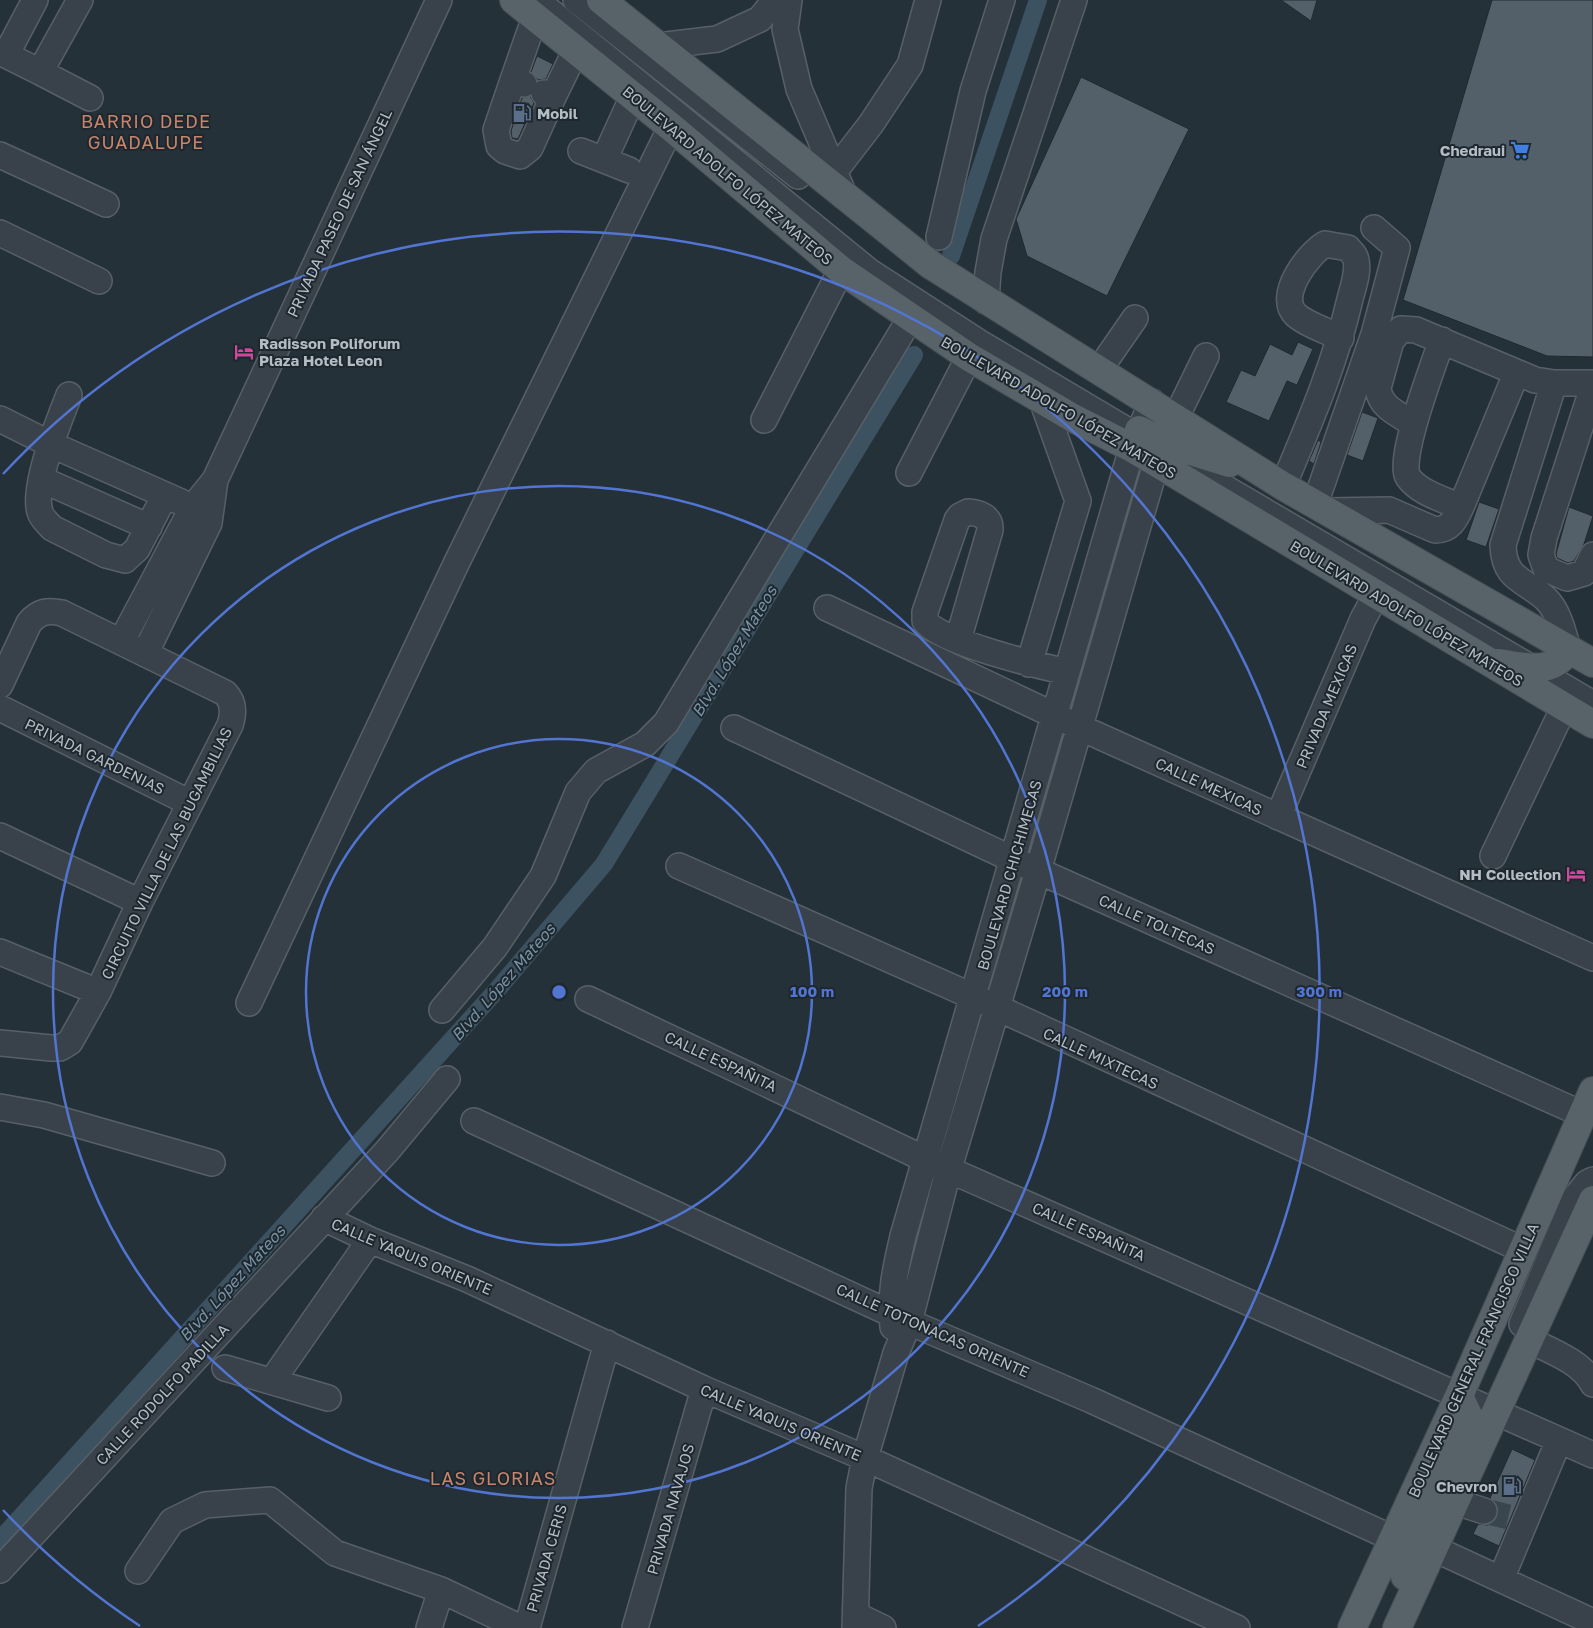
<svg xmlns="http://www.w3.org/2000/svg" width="1593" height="1628" font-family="'Golos Text',sans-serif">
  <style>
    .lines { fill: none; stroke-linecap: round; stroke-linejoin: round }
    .canal { stroke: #3d5260; stroke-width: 18 }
    .building { fill: #53606a; stroke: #202930 }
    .minor-tunnel { stroke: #3a464e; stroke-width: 25; stroke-dasharray: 25 12; stroke-linecap: butt }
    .minor-casing { stroke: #576067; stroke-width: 28 }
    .major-casing { stroke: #454e55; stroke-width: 30 }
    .minor { stroke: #39424a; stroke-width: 25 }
    .major { stroke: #576269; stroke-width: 28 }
    .ring { fill: none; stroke: #5275d1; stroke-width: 2.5 }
    .labels { text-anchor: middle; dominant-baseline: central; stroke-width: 4; stroke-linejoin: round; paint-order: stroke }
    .poi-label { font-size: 15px; font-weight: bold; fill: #b4bdc5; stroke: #1e272e; text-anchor: end }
    .street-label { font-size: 15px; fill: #b4bdc5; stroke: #1e272e }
    .water-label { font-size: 16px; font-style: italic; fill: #7893a5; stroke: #1e272e }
    .quarter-label { font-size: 18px; letter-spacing: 1px; fill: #c8856c; stroke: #1e272e }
    .centre { fill: #5275d1; stroke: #1e272e; stroke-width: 2.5 }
    .ring-label { font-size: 15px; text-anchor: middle; font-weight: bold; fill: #5275d1; stroke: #1e272e; stroke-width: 4; stroke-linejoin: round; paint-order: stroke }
  </style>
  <rect width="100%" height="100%" fill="#253139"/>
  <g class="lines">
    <path class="canal" d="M951,256L1038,0
      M0,1540L496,991L604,864L914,355"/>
  </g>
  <path class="building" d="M1281,0H1317L1311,21Z
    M1492,0H1593V357L1547,356L1403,300Z
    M537,56L553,64L546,79L538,80L531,72Z
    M1081,77L1189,129L1107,296L1027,256L1016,219Z
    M530,96L534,103L518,139L512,138L511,131L522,98Z
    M1298,342L1313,349L1297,385L1287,381L1269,421L1226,402L1241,370L1255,376L1270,344L1292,355Z
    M1362,412L1378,418L1363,461L1347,455Z
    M1318,440L1321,442L1314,464L1309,461Z
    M1479,502L1499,509L1486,547L1466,540Z
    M1569,507L1593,516L1584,544L1574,561L1568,563L1557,558L1556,554Z
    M1512,1449L1535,1460L1499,1546L1473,1534L1478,1524L1488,1525L1497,1516L1498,1508L1490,1498Z"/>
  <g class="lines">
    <path class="minor-tunnel" d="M1484,1511L1513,1518"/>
    <g class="minor-casing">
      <path id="minor" d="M536,0L870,272L980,343L1155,447
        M576,0L798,176
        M789,0L785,29L799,89L845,197
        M658,46L717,39L760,19L775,0
        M0,52L40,72L80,0
        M6,55L35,0
        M40,72L90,98
        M513,80L496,130L499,146L505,151L520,156L530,148L553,97
        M524,84L513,80L535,17
        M544,93L553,97L576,50
        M581,151L629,170
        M0,155L106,204
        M604,160L633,96
        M834,172L871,124L910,65L928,0
        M0,233L99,281
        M939,237L973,91L1002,0
        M986,301L988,272L994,239L1074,0
        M1442,340C1434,363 1397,460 1408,477C1419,493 1445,500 1461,507
        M1099,370L1135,318
        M1554,383L1503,545C1504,580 1524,579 1546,599C1559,612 1563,632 1568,649
        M1593,387L1544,538L1541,555L1546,569L1567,578L1584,573L1593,555
        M69,395C59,420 32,488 40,512C42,519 48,523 52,528L106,555L125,560L137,549L165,495
        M0,419L50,444L181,502
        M764,420L841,270
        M1414,424C1399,414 1380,408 1378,388L1391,341L1401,329L1416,330L1535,380L1554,383H1593
        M1196,471L1593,704
        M909,473L969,357
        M43,480L149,527
        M1283,486C1309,424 1335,364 1350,299C1353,287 1360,269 1355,257C1354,254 1350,251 1348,248L1325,244C1308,254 1276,296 1296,315C1307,325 1328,331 1341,338
        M1315,504L1374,334L1397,248L1374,228
        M1327,511L1389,510L1435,530C1450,530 1455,520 1461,507L1516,374
        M827,608L1079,727L1593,958
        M958,640L990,530C991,517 980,513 968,512L960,516L957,520L925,612V621C939,642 1040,666 1067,672
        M121,642L193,507L215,480L439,0
        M145,654L209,523L215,480
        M1029,664L1078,501L1042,400
        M0,685L29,623C39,611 48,610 62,613L225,693C234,702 234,713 230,725L140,902L98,992L70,1042L60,1048H51L0,1043
        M0,708L190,803
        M734,728L1014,860L1582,1114
        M1278,817L1363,619L1376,595
        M0,836L140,902
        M1493,856L1564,707
        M679,866L974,997L1523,1250
        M0,952L98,992
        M588,999L927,1160L1593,1455
        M249,1003L456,564L671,127
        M442,1010L495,947L543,876L578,792L596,771L645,744L666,723L911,317
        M0,1107L44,1115L212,1163
        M474,1121L909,1322L1091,1400L1392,1538
        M324,1218L370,1240L467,1279L704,1389L865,1458L1237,1628
        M1522,1324L1575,1198L1587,1183L1593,1180
        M893,1327C889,1296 896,1266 903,1236L1132,448L1152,402
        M1529,1340C1551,1351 1582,1362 1593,1384
        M225,1368L328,1398
        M272,1381L370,1240
        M1456,1502L1484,1511
        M1435,1549L1593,1622
        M0,1570L387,1151L447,1079
        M138,1571L172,1521L205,1505L270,1500L335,1553L441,1590L521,1628
        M1501,1579L1559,1440
        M856,1615L883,1628
        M429,1628L441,1590
        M527,1628L607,1343
        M635,1628L704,1389
        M855,1628L859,1488L865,1458L896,1353L909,1322L949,1168L1038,871L1156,464L1167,436L1206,356"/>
    </g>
    <g class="major-casing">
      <path id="major" d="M514,0L671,127L841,270L969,357L1073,418L1132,448L1593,724
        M601,0L931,265L1283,486L1593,663
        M1139,430L1165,443L1229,463
        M1497,663C1523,666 1553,677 1568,649
        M1405,1576L1420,1534L1469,1433V1417L1459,1396
        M1352,1628L1459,1396L1593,1091
        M1397,1628L1593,1200"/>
    </g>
    <use href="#minor" class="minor"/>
    <use href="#major" class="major"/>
  </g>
  <g class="ring">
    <circle cx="559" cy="992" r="253"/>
    <circle cx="559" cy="992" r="506"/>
    <path d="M140 1626A760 760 0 0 1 3 1510M3 474A760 760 0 1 1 978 1626"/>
  </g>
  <defs>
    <g id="fuel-bare" transform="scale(1.5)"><path d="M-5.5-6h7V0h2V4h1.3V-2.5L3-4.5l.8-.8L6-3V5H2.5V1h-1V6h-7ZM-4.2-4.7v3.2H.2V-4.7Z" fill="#5c6f8a" stroke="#1e272e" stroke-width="2.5" paint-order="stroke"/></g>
    <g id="supermarket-bare" transform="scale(1.5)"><path d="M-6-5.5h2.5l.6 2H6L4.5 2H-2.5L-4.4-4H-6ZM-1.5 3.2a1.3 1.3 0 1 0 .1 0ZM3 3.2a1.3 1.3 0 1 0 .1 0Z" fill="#3f7fe0" stroke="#1e272e" stroke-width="2.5" paint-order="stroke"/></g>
    <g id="hotel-bare" transform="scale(1.5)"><path d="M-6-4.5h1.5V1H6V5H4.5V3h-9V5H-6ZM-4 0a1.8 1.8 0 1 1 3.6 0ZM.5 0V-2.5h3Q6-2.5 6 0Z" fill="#d1479c" stroke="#1e272e" stroke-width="2.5" paint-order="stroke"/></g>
  </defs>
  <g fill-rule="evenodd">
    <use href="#fuel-bare" x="522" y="113"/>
    <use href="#supermarket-bare" x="1520" y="150"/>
    <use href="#hotel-bare" x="244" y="352"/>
    <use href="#hotel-bare" x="1576" y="874"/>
    <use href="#fuel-bare" x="1512" y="1486"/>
  </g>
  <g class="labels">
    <g class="poi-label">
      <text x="537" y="113" text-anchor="start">Mobil</text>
      <text x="1505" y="150">Chedraui</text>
      <text x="259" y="343" text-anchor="start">Radisson Poliforum<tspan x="259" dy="17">Plaza Hotel Leon</tspan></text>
      <text x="1561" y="874">NH Collection</text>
      <text x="1497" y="1486">Chevron</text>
    </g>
    <g class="street-label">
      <text transform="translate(728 175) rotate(40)">BOULEVARD ADOLFO LÓPEZ MATEOS</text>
      <text transform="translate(339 213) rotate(-65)">PRIVADA PASEO DE SAN ÁNGEL</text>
      <text transform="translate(1059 407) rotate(30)">BOULEVARD ADOLFO LÓPEZ MATEOS</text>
      <text transform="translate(1407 613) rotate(31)">BOULEVARD ADOLFO LÓPEZ MATEOS</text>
      <text transform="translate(1326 706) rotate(-67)">PRIVADA MEXICAS</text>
      <text transform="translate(95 756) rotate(26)">PRIVADA GARDENIAS</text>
      <text transform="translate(1209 786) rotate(25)">CALLE MEXICAS</text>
      <text transform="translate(166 853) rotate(-64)">CIRCUITO VILLA DE LAS BUGAMBILIAS</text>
      <text transform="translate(1009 875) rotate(-74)">BOULEVARD CHICHIMECAS</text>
      <text transform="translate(1157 924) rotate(24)">CALLE TOLTECAS</text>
      <text transform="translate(1101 1058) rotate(25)">CALLE MIXTECAS</text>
      <text transform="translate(721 1061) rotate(25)">CALLE ESPAÑITA</text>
      <text transform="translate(1089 1231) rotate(24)">CALLE ESPAÑITA</text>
      <text transform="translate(412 1256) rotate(23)">CALLE YAQUIS ORIENTE</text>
      <text transform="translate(933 1330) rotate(24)">CALLE TOTONACAS ORIENTE</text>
      <text transform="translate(1473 1360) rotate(-66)">BOULEVARD GENERAL FRANCISCO VILLA</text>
      <text transform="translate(162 1394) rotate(-47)">CALLE RODOLFO PADILLA</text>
      <text transform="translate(781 1422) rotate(23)">CALLE YAQUIS ORIENTE</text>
      <text transform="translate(670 1509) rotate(-74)">PRIVADA NAVAJOS</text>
      <text transform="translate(546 1558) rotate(-74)">PRIVADA CERIS</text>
    </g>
    <g class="water-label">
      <text transform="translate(734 651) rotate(-59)">Blvd. López Mateos</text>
      <text transform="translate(503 982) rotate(-49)">Blvd. López Mateos</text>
      <text transform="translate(232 1283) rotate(-48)">Blvd. López Mateos</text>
    </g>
    <g class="quarter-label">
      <text x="146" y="121">BARRIO DEDE<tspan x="146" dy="21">GUADALUPE</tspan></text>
      <text x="493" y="1478">LAS GLORIAS</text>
    </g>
  </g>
  <circle cx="559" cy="992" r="8" class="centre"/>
  <g class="ring-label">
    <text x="812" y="997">100 m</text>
    <text x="1065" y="997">200 m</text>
    <text x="1319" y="997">300 m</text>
  </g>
</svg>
